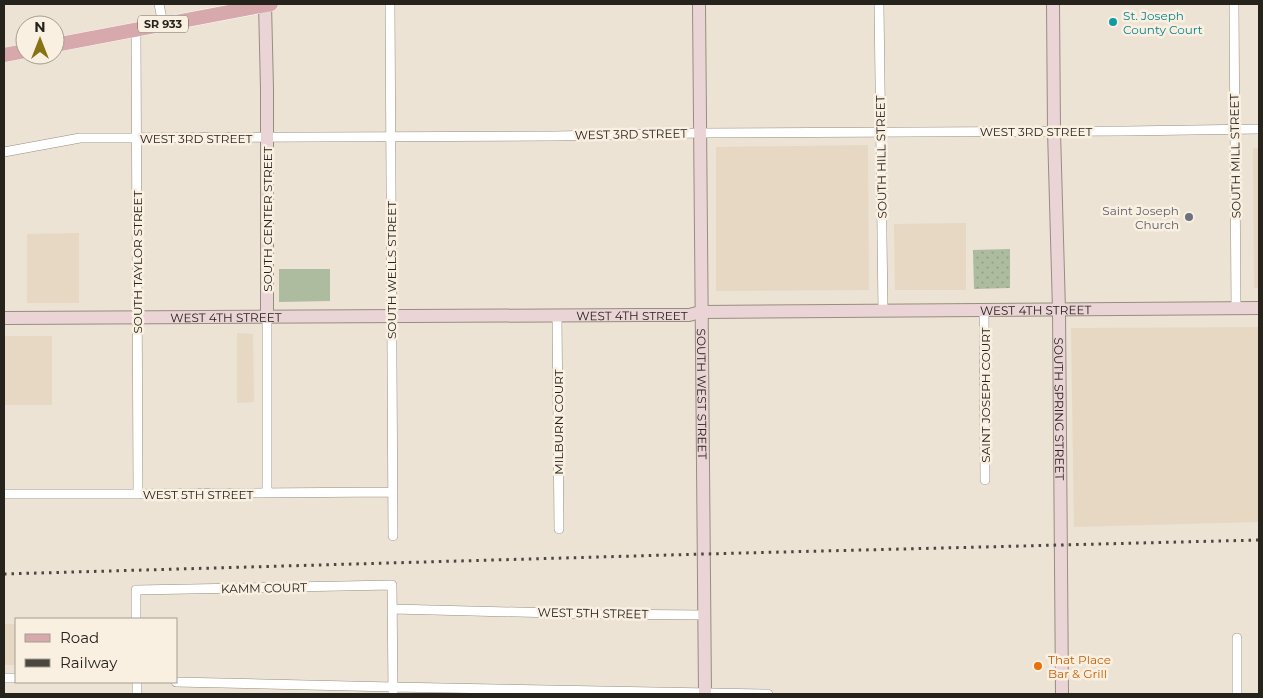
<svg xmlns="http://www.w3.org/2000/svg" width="1263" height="698" font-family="Montserrat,sans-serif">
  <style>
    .built { fill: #e6d8c3 }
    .green { fill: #adbc9f }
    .park { fill: url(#park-dots) }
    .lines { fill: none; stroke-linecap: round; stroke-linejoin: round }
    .street-casing { stroke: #968e80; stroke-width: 10 }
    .secondary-casing { stroke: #968e80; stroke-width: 14 }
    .primary-casing { stroke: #fff; stroke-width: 15 }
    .street { stroke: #fff; stroke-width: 9 }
    .secondary { stroke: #ebd4d5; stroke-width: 12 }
    .primary { stroke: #d7a9ac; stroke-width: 14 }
    .rail { stroke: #4b463f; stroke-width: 3; stroke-dasharray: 2.5 5; stroke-linecap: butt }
    .culture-dot { fill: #0f9aa8; stroke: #faf0e2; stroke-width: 2 }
    .worship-dot { fill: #6b7280; stroke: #faf0e2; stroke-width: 2 }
    .food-dot { fill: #e8710a; stroke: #faf0e2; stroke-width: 2 }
    .labels { text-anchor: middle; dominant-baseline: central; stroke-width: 5; stroke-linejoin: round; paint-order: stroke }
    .shield { fill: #faf0e2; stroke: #666058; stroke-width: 1 }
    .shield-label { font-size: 11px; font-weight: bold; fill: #26231d }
    .culture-label { font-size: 12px; fill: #0d838f; stroke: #faf0e2; text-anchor: start }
    .street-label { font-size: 12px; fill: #26231d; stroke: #faf0e2 }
    .worship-label { font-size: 12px; fill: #5b616d; stroke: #faf0e2; text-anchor: end }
    .food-label { font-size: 12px; fill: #c56008; stroke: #faf0e2; text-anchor: start }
  </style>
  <defs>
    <pattern id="park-dots" width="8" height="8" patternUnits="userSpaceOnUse" patternTransform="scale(1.25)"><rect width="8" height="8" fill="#adbc9f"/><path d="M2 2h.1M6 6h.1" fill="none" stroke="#95a188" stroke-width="1.8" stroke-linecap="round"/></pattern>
  </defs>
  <rect width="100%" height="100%" fill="#ece3d5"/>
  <path class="built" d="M868,145L869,290L716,291V147Z
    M1253,148H1259V288H1254Z
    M966,223V290H895L894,224Z
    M79,233V303H27V234Z
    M1259,327V522L1074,527L1071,328Z
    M237,333L253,334L254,402L237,403Z
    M4,336H52V405H4Z
    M4,624H16V665H4Z"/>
  <path class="green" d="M279,269H330V301L279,302Z"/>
  <path class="park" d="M1010,249V288L974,289L973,250Z"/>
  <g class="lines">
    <g class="street-casing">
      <path id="street" d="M159,4L163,24
        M390,4L393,536
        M879,4L883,311
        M1234,4L1236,309
        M136,30L138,494
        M4,152L80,138L555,136L700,133L1126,131L1259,129
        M984,310L985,480
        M557,316L559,529
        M267,317V493
        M4,494H138L393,492
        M393,609L595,614L704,615
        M136,619V590L392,585L393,694
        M1237,638V694
        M4,678H16
        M137,682V694
        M176,682L393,687L768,694"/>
    </g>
    <g class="secondary-casing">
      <g id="secondary">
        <path d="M265,4L267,89V317"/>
        <path id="s1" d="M699,4L705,694"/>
        <path id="s2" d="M1053,4L1054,131L1059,310L1062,694"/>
        <path id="s3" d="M4,318L641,315H689L701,312L1259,308"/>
      </g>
    </g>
    <g class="primary-casing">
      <path id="primary" d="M55,45L271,4
        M4,55L25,51"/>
    </g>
    <use href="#street" class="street"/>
    <use href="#secondary" class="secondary"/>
    <use href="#primary" class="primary"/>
    <path class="rail" d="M4,574L704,554L1259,540"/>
  </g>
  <circle class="culture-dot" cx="1113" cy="22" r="5"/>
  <circle class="worship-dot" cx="1189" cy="217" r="5"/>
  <circle class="food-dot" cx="1038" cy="666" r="5"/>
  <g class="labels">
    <rect class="shield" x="138" y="15.5" width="50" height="17" rx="4"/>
    <g class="shield-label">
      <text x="163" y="24">SR 933</text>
    </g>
    <g class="culture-label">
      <text x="1123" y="15">St. Joseph<tspan x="1123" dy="14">County Court</tspan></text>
    </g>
    <g class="street-label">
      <text x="1036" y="131">WEST 3RD STREET</text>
      <text transform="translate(631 134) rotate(-1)">WEST 3RD STREET</text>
      <text x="196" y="138">WEST 3RD STREET</text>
      <text transform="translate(1235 156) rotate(-91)">SOUTH MILL STREET</text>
      <text transform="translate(881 157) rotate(-91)">SOUTH HILL STREET</text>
      <text transform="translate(267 219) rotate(-90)">SOUTH CENTER STREET</text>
      <text transform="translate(137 262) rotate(-90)">SOUTH TAYLOR STREET</text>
      <text transform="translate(391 270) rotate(-90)">SOUTH WELLS STREET</text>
      <text stroke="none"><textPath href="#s3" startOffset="1032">WEST 4TH STREET</textPath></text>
      <text stroke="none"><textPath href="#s3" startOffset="628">WEST 4TH STREET</textPath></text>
      <text stroke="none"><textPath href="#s3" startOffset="222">WEST 4TH STREET</textPath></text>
      <text stroke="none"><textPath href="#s1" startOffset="390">SOUTH WEST STREET</textPath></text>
      <text transform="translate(985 395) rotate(-90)">SAINT JOSEPH COURT</text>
      <text stroke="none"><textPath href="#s2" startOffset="405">SOUTH SPRING STREET</textPath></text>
      <text transform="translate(558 422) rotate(-90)">MILBURN COURT</text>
      <text x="198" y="494">WEST 5TH STREET</text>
      <text transform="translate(264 588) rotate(-1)">KAMM COURT</text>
      <text transform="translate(593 613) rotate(1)">WEST 5TH STREET</text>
    </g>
    <g class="worship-label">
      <text x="1179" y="210">Saint Joseph<tspan x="1179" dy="14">Church</tspan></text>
    </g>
    <g class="food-label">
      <text x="1048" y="659">That Place<tspan x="1048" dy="14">Bar &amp; Grill</tspan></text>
    </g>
  </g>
  <rect width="1263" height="698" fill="none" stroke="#26231d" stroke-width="10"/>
  <rect x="15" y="618" width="162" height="65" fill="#faf0e2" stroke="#a59e93"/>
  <rect x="25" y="634" width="25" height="8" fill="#d7a9ac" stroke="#a59e93"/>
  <text x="60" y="643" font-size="15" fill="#26231d">Road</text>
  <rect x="25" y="659" width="25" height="8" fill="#4b463f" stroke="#a59e93"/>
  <text x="60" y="668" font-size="15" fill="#26231d">Railway</text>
  <g transform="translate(40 40)"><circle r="24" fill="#faf0e2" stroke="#a59e93"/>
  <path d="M0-4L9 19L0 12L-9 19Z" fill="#877214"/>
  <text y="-8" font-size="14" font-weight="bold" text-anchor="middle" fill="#26231d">N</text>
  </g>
</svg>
